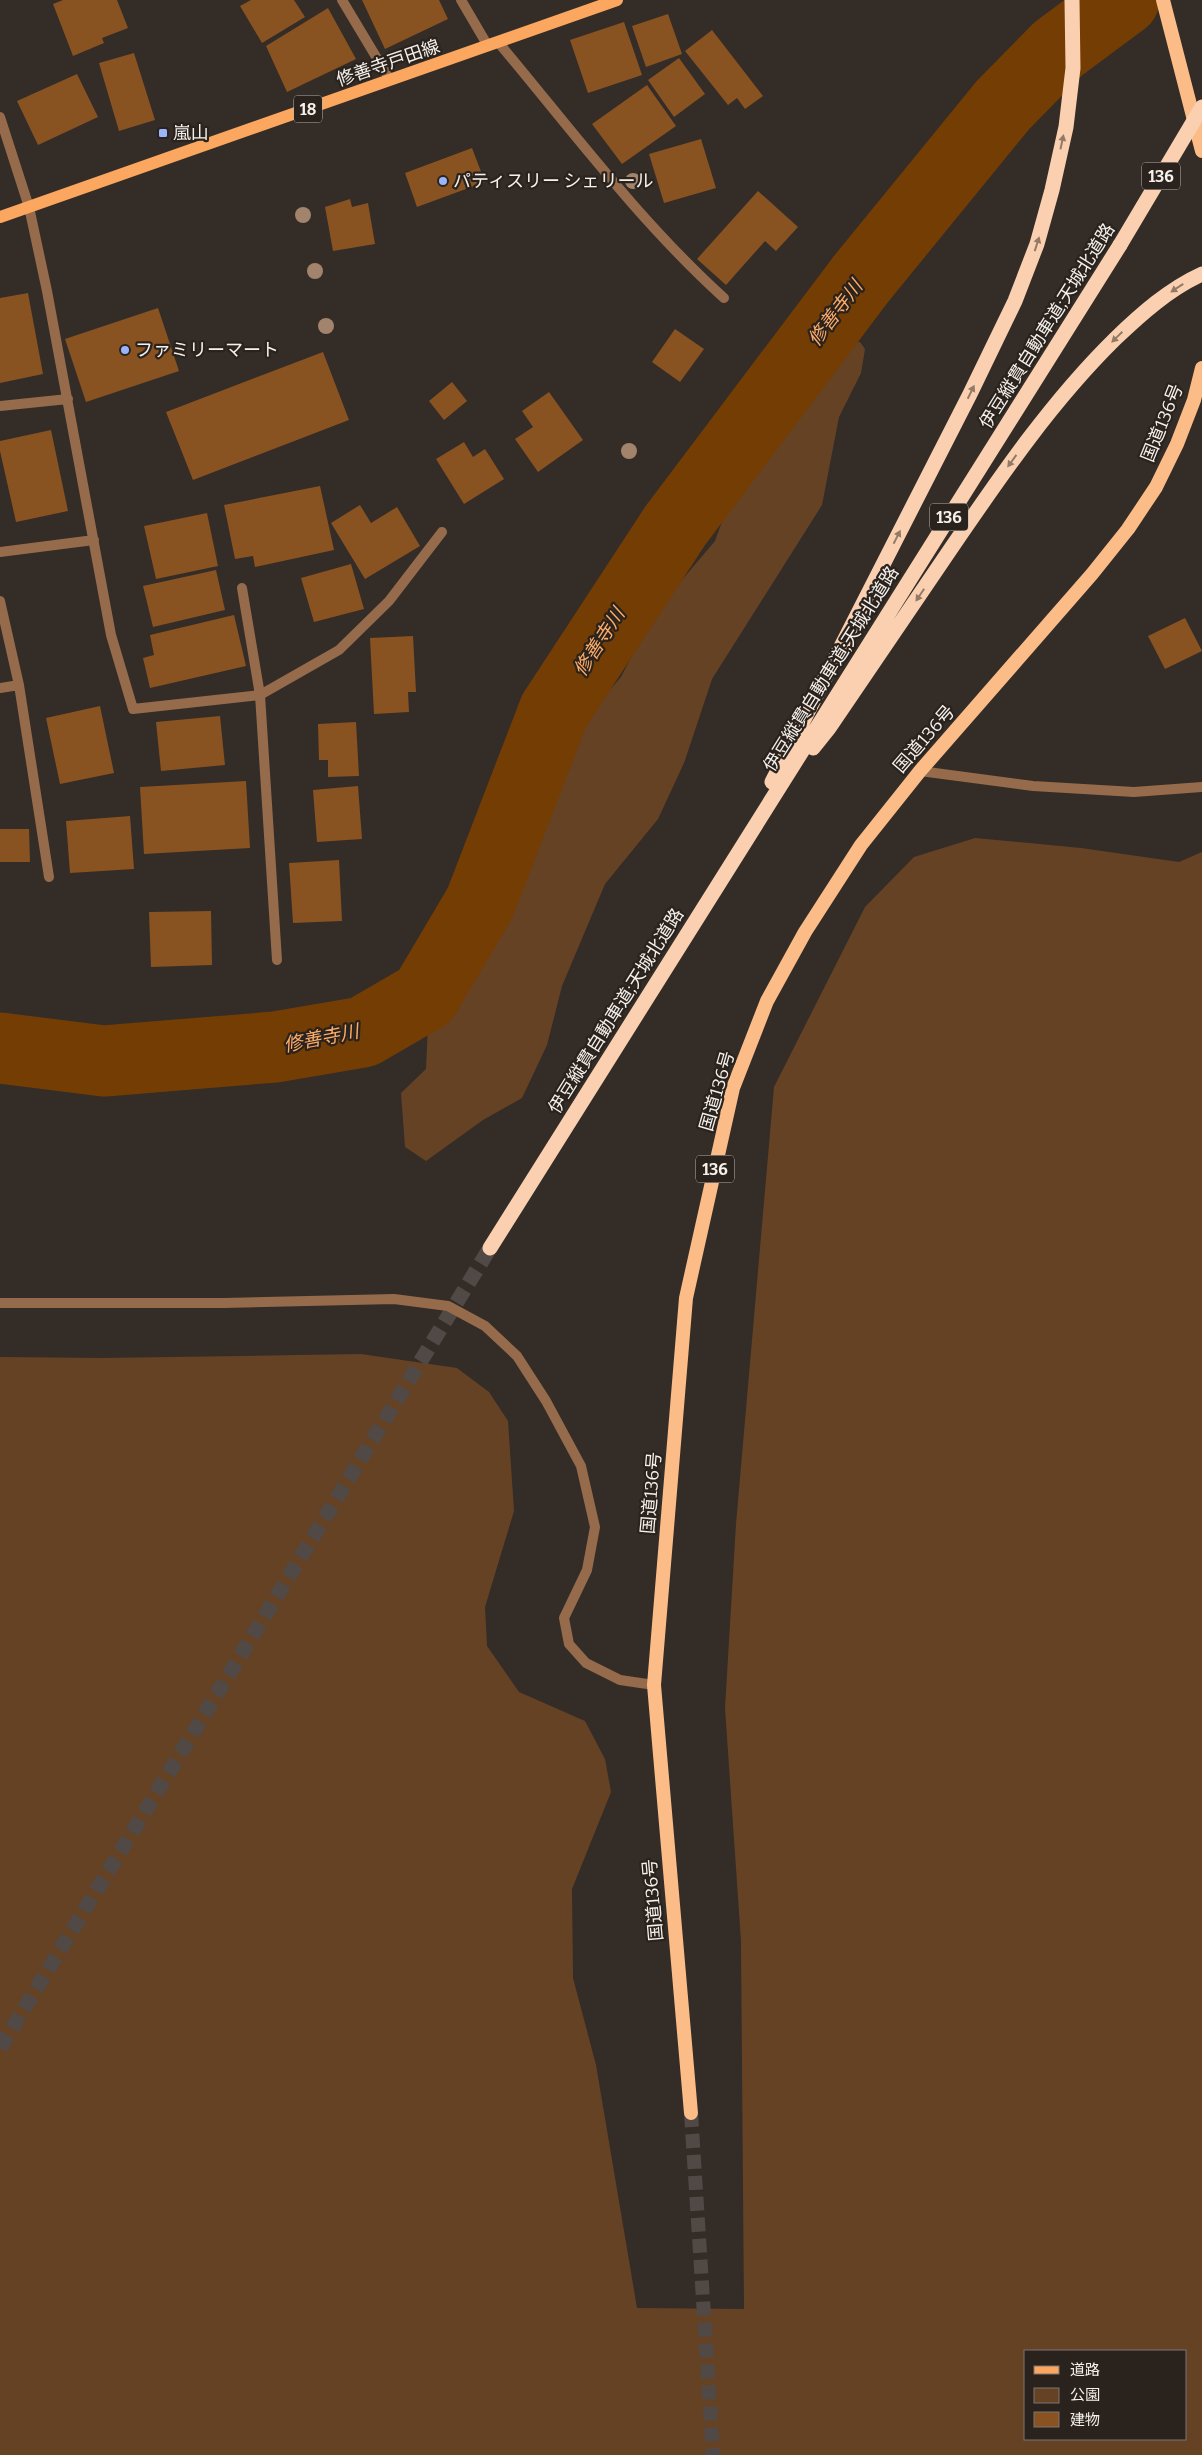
<svg xmlns="http://www.w3.org/2000/svg" width="1202" height="2455" font-family="Bitter,'Noto Sans JP',serif">
  <style>
    .green { fill: #664225; fill-rule: evenodd }
    .lines { fill: none; stroke-linecap: round; stroke-linejoin: round }
    .river { stroke: #733d04; stroke-width: 71 }
    .building { fill: #895221 }
    .trunk-tunnel { stroke: #514945; stroke-width: 14; stroke-dasharray: 14 7; stroke-linecap: butt }
    .motorway-tunnel { stroke: #514945; stroke-width: 15; stroke-dasharray: 15 8; stroke-linecap: butt }
    .minor { stroke: #956b4b; stroke-width: 10 }
    .tertiary { stroke: #956b4b; stroke-width: 10 }
    .primary { stroke: #fca760; stroke-width: 12 }
    .trunk { stroke: #fbbc88; stroke-width: 14 }
    .motorway { stroke: #fad0b1; stroke-width: 15 }
    .motorway-bridge { stroke: #fad0b1; stroke-width: 15 }
    .tree { fill: #a2836b }
    .oneway { fill: #927a67 }
    .poi-dot { fill: #9bb5fd; stroke: #2a231d; stroke-width: 2 }
    .labels { text-anchor: middle; dominant-baseline: central; stroke-width: 4.5; stroke-linejoin: round; paint-order: stroke }
    .shield { fill: #2a231d; stroke: #b8b2ae; stroke-width: 1 }
    .shield-label { font-size: 16px; font-weight: bold; fill: #f5f0ec }
    .street-label { font-size: 18px; fill: #f5f0ec; stroke: #2a231d }
    .poi-label { font-size: 18px; fill: #f5f0ec; stroke: #2a231d; text-anchor: start }
    .water-label { font-size: 19px; font-style: italic; fill: #fdac69; stroke: #2a231d }
  </style>
  <rect width="100%" height="100%" fill="#342c27"/>
  <path class="green" d="M860,342L865,349L861,373L839,417L822,505L712,679L684,763L658,819L605,884L562,986L547,1045L522,1098L483,1120L426,1161L405,1147L401,1093L426,1069L428,1025L450,999L466,964L512,882L542,789L558,750L621,677L653,614L715,541L733,491L759,443L825,384L843,344Z
    M975,838L1081,848L1179,862L1202,852V2455H0V1357L103,1358L361,1354L457,1368L489,1392L508,1421L514,1511L485,1607L487,1646L519,1692L585,1721L605,1759L611,1792L572,1889L573,1978L596,2065L637,2308L744,2309L741,1941L725,1708L736,1524L774,1087L865,907L914,857ZM1186,2351V2439H1026V2351Z"/>
  <g class="lines">
    <path class="river" d="M0,1048L104,1061L275,1047L363,1032L425,996L480,903L554,711L675,526L861,279L1003,105L1058,49L1124,0"/>
  </g>
  <path class="building" d="M63,0H117L128,28L102,38L104,43L73,56L53,4Z
    M251,0H294L305,17L262,43L240,6Z
    M362,0H439L448,19L385,49Z
    M328,8L356,59L287,92L266,46Z
    M668,14L682,54L646,67L632,26Z
    M624,22L642,75L588,93L570,40Z
    M712,30L763,96L745,109L737,98L728,105L685,51Z
    M134,53L155,120L119,131L99,63Z
    M679,58L705,94L674,117L648,80Z
    M77,74L98,117L38,145L17,101Z
    M647,85L676,126L622,164L592,124Z
    M701,139L716,188L664,203L649,154Z
    M472,148L485,182L417,207L405,173Z
    M758,191L798,227L776,251L765,241L726,285L697,259Z
    M350,199L352,207L368,203L375,244L333,251L325,207Z
    M28,293L43,374L0,383V298Z
    M158,308L179,371L86,402L65,339Z
    M675,329L704,349L680,382L652,362Z
    M323,352L349,420L193,480L166,412Z
    M452,382L467,401L444,420L429,401Z
    M549,392L583,440L538,472L515,439L533,427L522,411Z
    M51,430L68,511L16,522L0,451V441Z
    M464,442L473,457L485,449L504,479L464,504L436,459Z
    M320,486L334,550L255,567L253,556L235,559L224,505Z
    M360,505L371,523L397,507L420,546L365,579L331,523Z
    M207,513L218,566L156,579L144,526Z
    M351,564L364,609L314,622L301,578Z
    M216,570L225,610L153,627L143,586Z
    M234,615L246,666L150,688L143,658L154,655L150,635Z
    M1185,618L1202,651L1165,669L1148,636Z
    M413,636L416,692H408L409,712L374,714L370,638Z
    M100,706L114,773L60,784L46,718Z
    M220,716L225,765L161,771L156,722Z
    M356,722L359,776L328,777V760H319L318,724Z
    M246,781L250,848L144,854L140,787Z
    M358,786L362,839L317,842L313,790Z
    M130,816L134,869L70,873L66,821Z
    M0,829H29L30,862H0Z
    M339,860L342,921L293,923L289,863Z
    M211,911L212,965L151,967L149,912Z"/>
  <g class="lines">
    <path class="trunk-tunnel" d="M691,2113L713,2455"/>
    <path class="motorway-tunnel" d="M0,2048L490,1248"/>
    <path class="minor" d="M342,0L390,80
      M461,0L488,46
      M498,42C571,129 640,222 724,298
      M0,117L29,207L47,291L111,635L133,709L260,695L277,960
      M0,406L68,399
      M0,552L94,540
      M242,588L260,695L339,650L389,601L442,532
      M0,601L19,685L0,688
      M19,685L49,877
      M920,771L1033,786L1134,792L1202,787"/>
    <path class="tertiary" d="M0,1303H224L394,1299L448,1306L485,1326L517,1356L546,1401L581,1466L595,1527L587,1570L564,1618L569,1644L586,1663L620,1680L654,1685"/>
    <path class="primary" d="M0,217L617,0"/>
    <path class="trunk" d="M1163,0L1202,151
      M691,2113L654,1685L686,1298L733,1088L767,1001L805,932L861,845L920,771L1092,574L1128,529L1156,487L1177,444L1194,400L1202,368"/>
    <path class="motorway" d="M813,748L829,728C870,668 911,607 952,547C1002,474 1052,401 1115,339C1141,314 1169,289 1202,274
      M772,782L970,394L1015,301L1037,244L1052,190L1066,127L1073,68L1072,0
      M490,1248L1120,245"/>
    <path class="motorway-bridge" d="M1120,245L1202,107"/>
  </g>
  <g class="tree">
    <circle cx="633" cy="181" r="8"/>
    <circle cx="303" cy="215" r="8"/>
    <circle cx="315" cy="271" r="8"/>
    <circle cx="326" cy="326" r="8"/>
    <circle cx="629" cy="451" r="8"/>
  </g>
  <defs><path id="oneway-solid" d="M-6-.8H1V-3.2L6.5 0L1 3.2V.8H-6Z" transform="scale(1.25)"/></defs>
  <g class="oneway">
    <use href="#oneway-solid" transform="translate(1062 142) rotate(-78)"/>
    <use href="#oneway-solid" transform="translate(1037 244) rotate(-72)"/>
    <use href="#oneway-solid" transform="translate(1177 288) rotate(147)"/>
    <use href="#oneway-solid" transform="translate(1117 337) rotate(136)"/>
    <use href="#oneway-solid" transform="translate(971 392) rotate(-64)"/>
    <use href="#oneway-solid" transform="translate(1012 461) rotate(126)"/>
    <use href="#oneway-solid" transform="translate(897 537) rotate(-63)"/>
    <use href="#oneway-solid" transform="translate(920 595) rotate(124)"/>
  </g>
  <g class="poi-dot">
    <rect x="158" y="128" width="10" height="10" rx="2.5"/>
    <circle cx="443" cy="181" r="5"/>
    <circle cx="125" cy="350" r="5"/>
  </g>
  <g class="labels">
    <g class="shield">
      <rect x="294" y="95.5" width="28" height="27" rx="4"/>
      <rect x="1142" y="162.5" width="38" height="27" rx="4"/>
      <rect x="930" y="503.5" width="38" height="27" rx="4"/>
      <rect x="696" y="1155.5" width="38" height="27" rx="4"/>
    </g>
    <g class="shield-label">
      <text x="308" y="109">18</text>
      <text x="1161" y="176">136</text>
      <text x="949" y="517">136</text>
      <text x="715" y="1169">136</text>
    </g>
    <g class="street-label">
      <text transform="translate(388 63) rotate(-19)">修善寺戸田線</text>
      <text transform="translate(1047 326) rotate(-58)">伊豆縦貫自動車道;天城北道路</text>
      <text transform="translate(1162 423) rotate(-68)">国道136号</text>
      <text transform="translate(831 669) rotate(-58)">伊豆縦貫自動車道;天城北道路</text>
      <text transform="translate(924 739) rotate(-49)">国道136号</text>
      <text transform="translate(616 1011) rotate(-58)">伊豆縦貫自動車道;天城北道路</text>
      <text transform="translate(717 1091) rotate(-74)">国道136号</text>
      <text transform="translate(651 1493) rotate(-85)">国道136号</text>
      <text transform="translate(653 1900) rotate(-95)">国道136号</text>
    </g>
    <g class="poi-label">
      <text x="173" y="133">嵐山</text>
      <text x="453" y="181">パティスリー シェリール</text>
      <text x="135" y="350">ファミリーマート</text>
    </g>
    <g class="water-label">
      <text transform="translate(835 313) rotate(-53)">修善寺川</text>
      <text transform="translate(599 642) rotate(-57)">修善寺川</text>
      <text transform="translate(321 1038) rotate(-11)">修善寺川</text>
    </g>
  </g>
  <rect x="1024" y="2350" width="162" height="90" fill="#2a231d" stroke="#7b7570"/>
  <rect x="1034" y="2366" width="25" height="8" fill="#fca760" stroke="#7b7570"/>
  <text x="1070" y="2375" font-size="15" fill="#f5f0ec">道路</text>
  <rect x="1034" y="2388" width="25" height="15" fill="#664225" stroke="#7b7570"/>
  <text x="1070" y="2400" font-size="15" fill="#f5f0ec">公園</text>
  <rect x="1034" y="2412" width="25" height="15" fill="#895221" stroke="#7b7570"/>
  <text x="1070" y="2425" font-size="15" fill="#f5f0ec">建物</text>
</svg>
